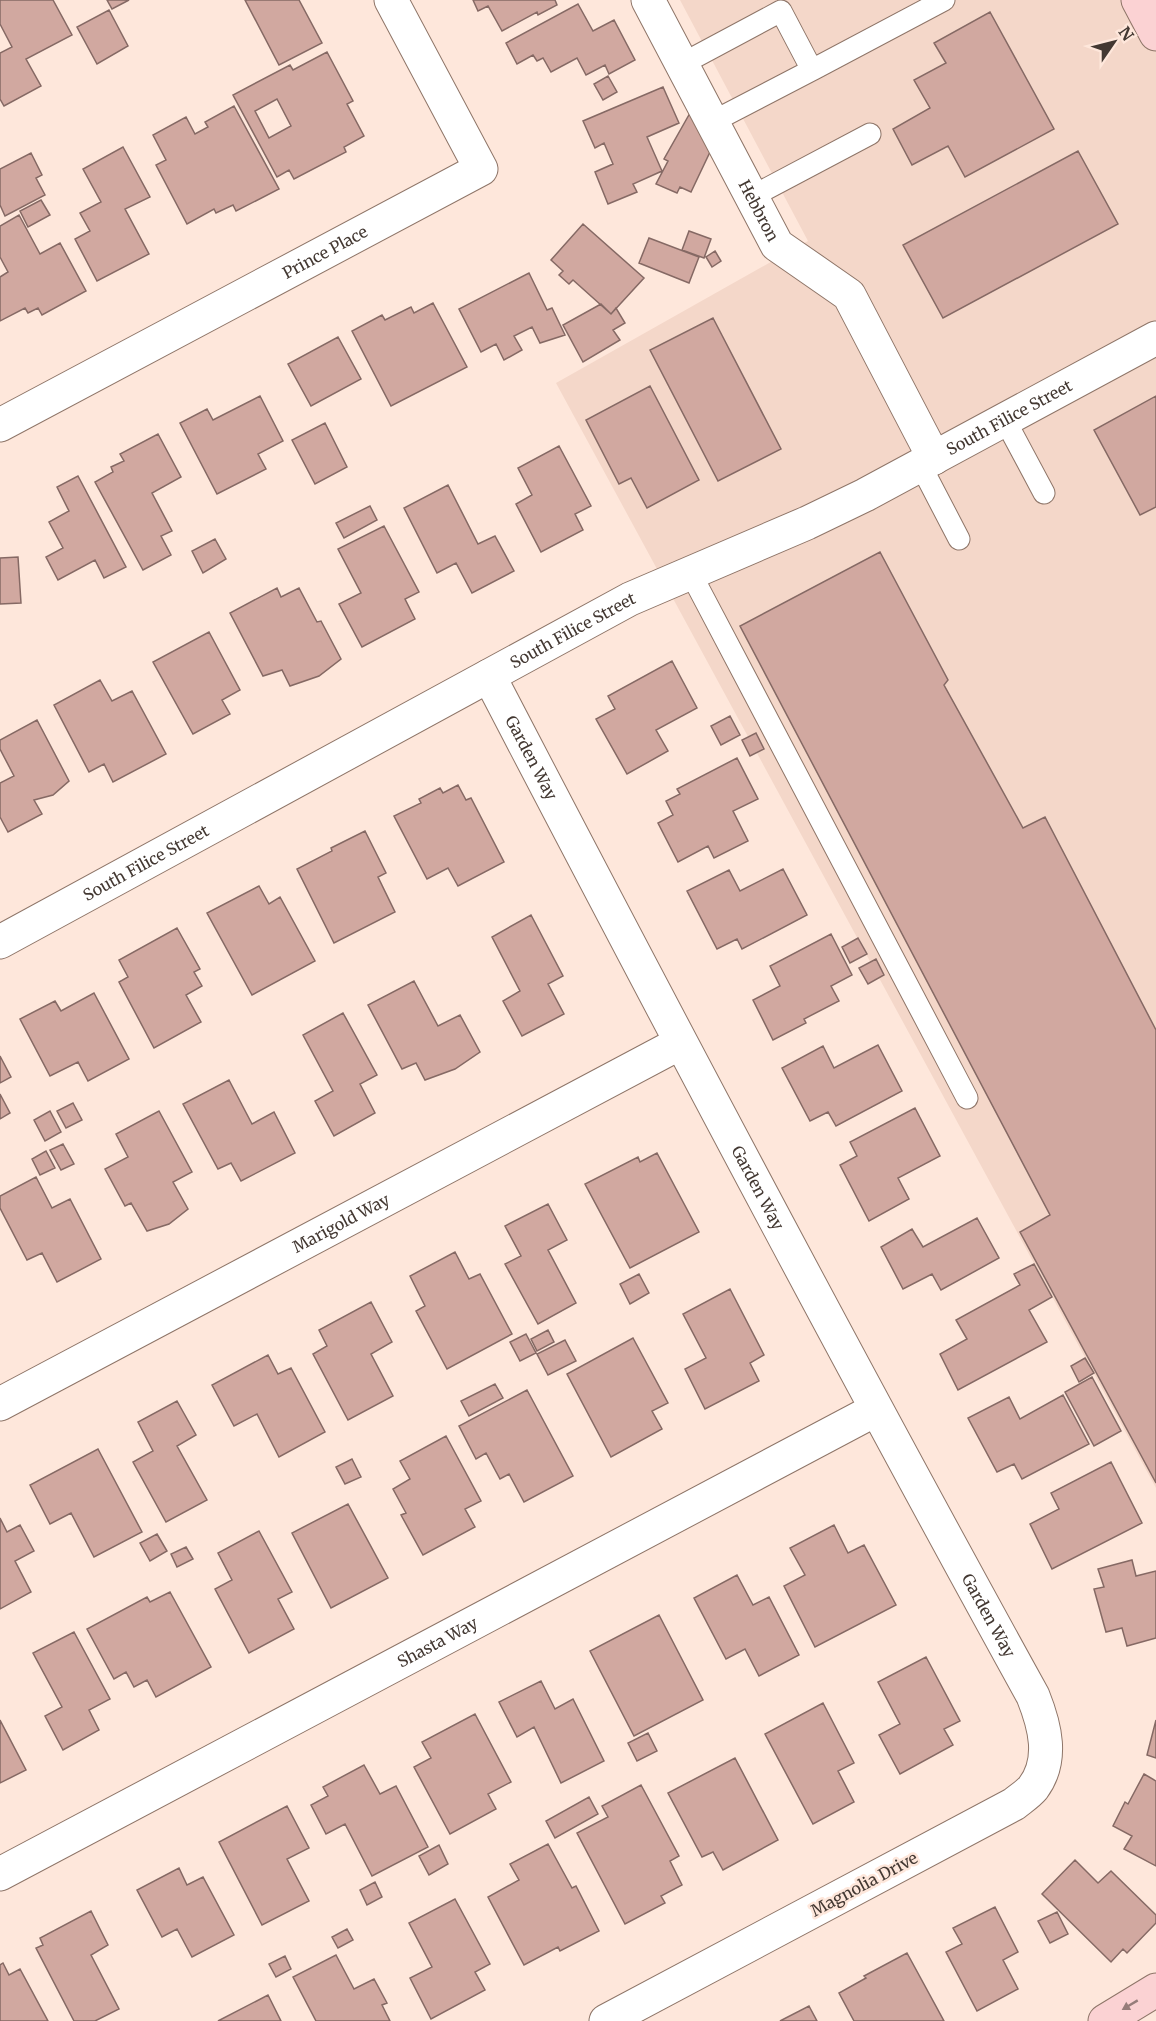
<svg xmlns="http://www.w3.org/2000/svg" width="1156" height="2021" font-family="Merriweather,serif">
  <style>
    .built { fill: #f4d7c9 }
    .building { fill: #d1a8a0; stroke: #856964; stroke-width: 1.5; fill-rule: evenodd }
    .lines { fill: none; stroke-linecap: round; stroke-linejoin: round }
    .lane-casing { stroke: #8e7568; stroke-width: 23 }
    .street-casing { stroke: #8e7568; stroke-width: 35 }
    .secondary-casing { stroke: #8e7568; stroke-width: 35 }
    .lane { stroke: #fff; stroke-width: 21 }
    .street { stroke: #fff; stroke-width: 33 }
    .secondary { stroke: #fbd2d3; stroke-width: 33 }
    .oneway { fill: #967d7a }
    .labels { text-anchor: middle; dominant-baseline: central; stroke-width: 5; stroke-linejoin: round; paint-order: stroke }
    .street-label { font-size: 16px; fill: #433832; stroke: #fee7db }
  </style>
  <rect width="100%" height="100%" fill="#fee7db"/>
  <path class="built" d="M680,0H1156V1488L556,383L808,241Z"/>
  <path class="building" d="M0,0H53L72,35L26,59L41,86L4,106L0,99V53L12,47L0,24Z
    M107,0H129L112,9Z
    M245,0H299L322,43L279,65Z
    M473,0H555L557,5L538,15L537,12L502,31L488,6L478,11Z
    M578,4L593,31L614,20L635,60L609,74L605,65L586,75L577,58L551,72L543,58L537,61L533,55L517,64L506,43Z
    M109,10L128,46L97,64L77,27Z
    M990,12L1054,129L965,177L948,146L912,165L893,129L930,108L914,80L946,63L934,43Z
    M327,52L353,101L347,104L364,136L344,147L346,152L294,179L289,170L277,177L233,95L290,65L293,70ZM277,99L291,126L269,138L255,111Z
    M608,76L617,92L603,100L594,84Z
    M663,87L679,123L647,137L662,171L633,184L637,192L608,204L595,172L613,164L604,143L595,148L583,121Z
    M234,106L279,189L236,211L233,205L216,213L214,209L187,224L156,165L166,160L153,135L186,117L195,134L208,127L205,122Z
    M690,113L710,152L691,192L680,187L677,193L656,184L668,161L664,159Z
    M123,147L150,197L125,209L149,254L97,281L75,239L90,231L80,213L101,202L83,169Z
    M1078,151L1118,224L943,318L903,245Z
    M31,153L42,175L36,178L45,195L5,216L0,205V169Z
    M41,200L50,215L28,227L20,211Z
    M19,215L40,254L60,243L86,291L42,315L38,308L28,313L25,308L0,321V277L8,272L0,257V226Z
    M583,224L644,278L611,314L573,280L569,284L559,275L563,271L551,260Z
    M689,231L711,239L704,258L682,250Z
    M649,238L699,257L689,283L639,263Z
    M715,251L721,261L712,267L706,257Z
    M529,273L547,310L552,308L565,335L540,343L532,327L514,336L522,350L504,360L496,344L481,352L459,309Z
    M433,303L467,367L391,406L352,331L382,315L385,320L411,307L414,313Z
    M601,304L611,314L616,308L625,323L613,330L620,340L583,362L563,325Z
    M713,318L781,449L718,481L650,350Z
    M338,337L361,379L311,406L288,364Z
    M650,386L699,480L647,508L631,478L619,484L586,420Z
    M260,396L283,441L258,454L266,469L217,494L180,423L207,409L213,420Z
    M1156,396V507L1140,515L1094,430Z
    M325,423L347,467L315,484L292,440Z
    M158,434L181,477L152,493L172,531L161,536L171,555L143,570L95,482L113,472L111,467L124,461L120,454Z
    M559,446L591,506L575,514L583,530L541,552L516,504L532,495L518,468Z
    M78,476L126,567L104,578L95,560L58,580L46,557L63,548L49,522L69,511L57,487Z
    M448,485L478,544L495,536L514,571L472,593L456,563L437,573L404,508Z
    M370,506L377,520L344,538L336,523Z
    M384,526L419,592L405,599L415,619L362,647L339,604L361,593L338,549Z
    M215,539L226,559L203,573L192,551Z
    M880,552L948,680L944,685L1023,828L1045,817L1156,1030V1483L1020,1232L1050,1215L740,626Z
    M18,557L21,603L0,604V558Z
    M277,588L281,597L299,588L317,622L321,621L341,659L319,676L290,686L282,670L263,676L230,613Z
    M209,632L240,690L222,700L230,714L193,734L153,662Z
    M672,661L697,708L656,730L668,751L627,774L596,719L615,709L608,696Z
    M100,680L112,701L132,691L166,754L113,782L104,764L89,772L54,705Z
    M730,716L740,735L721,745L711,726Z
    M37,720L69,781L53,795L34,800L42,814L8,832L0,817V783L14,776L0,749V740Z
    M756,733L764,749L750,756L742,740Z
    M737,758L758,799L733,811L748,841L714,858L708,846L678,862L658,823L673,815L666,801L680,794L677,789Z
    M458,785L466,800L471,798L504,862L458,886L448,868L427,879L394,816L421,803L419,799L440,788L443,793Z
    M365,831L386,873L378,877L395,912L334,943L297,869L332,851L331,848Z
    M783,869L807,915L742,949L737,939L717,949L687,891L729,870L740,891Z
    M259,886L269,904L280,897L315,961L252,995L207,913Z
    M531,915L563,976L548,984L564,1014L522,1036L503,1001L520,991L492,937Z
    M177,928L200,969L194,972L202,986L186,995L201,1022L154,1048L119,982L128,977L119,960Z
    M831,934L852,975L831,986L839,1001L804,1019L806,1023L773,1040L753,1000L780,986L770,966Z
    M858,938L867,954L850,963L842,947Z
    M876,959L884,975L868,984L859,968Z
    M414,981L438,1026L460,1015L480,1052L455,1069L425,1080L416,1063L402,1069L368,1005Z
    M94,993L129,1059L88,1081L78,1062L50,1076L20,1019L55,1001L61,1011Z
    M343,1013L377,1075L360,1084L375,1113L334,1136L315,1101L333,1091L303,1035Z
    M878,1045L902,1091L836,1126L828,1112L810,1121L782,1068L823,1046L834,1068Z
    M0,1056L11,1077L0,1083Z
    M229,1080L252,1124L274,1112L295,1153L241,1181L231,1163L218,1169L183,1104Z
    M0,1094L10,1113L0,1119Z
    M73,1103L82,1120L66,1128L57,1111Z
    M915,1108L940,1156L898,1178L909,1199L869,1221L840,1165L857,1156L850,1142Z
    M50,1111L61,1132L45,1141L34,1120Z
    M159,1111L192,1172L173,1182L188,1209L169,1224L147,1231L131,1203L125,1206L105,1169L128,1157L116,1134Z
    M63,1144L74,1164L61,1170L50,1150Z
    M46,1151L55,1168L40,1175L32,1159Z
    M657,1153L699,1232L630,1268L585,1184L638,1157L640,1162Z
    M36,1177L52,1208L70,1199L101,1259L57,1282L42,1253L27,1260L0,1208V1196Z
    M548,1204L567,1240L548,1250L576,1303L538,1324L505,1264L521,1256L505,1226Z
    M977,1218L999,1258L941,1290L932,1274L903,1289L881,1247L912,1229L923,1247Z
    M455,1252L469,1279L480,1274L512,1334L447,1369L416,1311L425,1306L410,1276Z
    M1034,1264L1052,1297L1029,1310L1047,1342L958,1390L940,1354L967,1339L956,1320L1020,1285L1014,1274Z
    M639,1274L649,1293L630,1304L620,1284Z
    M730,1289L764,1355L750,1363L759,1381L705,1409L685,1369L706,1358L683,1314Z
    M371,1302L392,1342L371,1354L393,1396L348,1420L313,1354L327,1346L319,1330Z
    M548,1330L554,1342L537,1351L531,1339Z
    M526,1334L536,1353L520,1361L510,1342Z
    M633,1338L668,1403L652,1411L662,1429L611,1457L567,1374Z
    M565,1340L576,1361L548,1375L537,1354Z
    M268,1355L278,1374L291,1368L325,1432L279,1457L257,1414L234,1426L212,1385Z
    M1085,1358L1094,1373L1079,1382L1071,1366Z
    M1092,1377L1121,1431L1094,1446L1065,1392Z
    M495,1384L503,1398L469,1416L461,1401Z
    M527,1390L573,1476L524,1502L509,1474L500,1479L486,1453L476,1459L459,1426Z
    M1063,1395L1089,1444L1022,1479L1014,1464L997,1472L968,1418L1009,1397L1020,1419Z
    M177,1401L196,1435L177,1446L207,1500L166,1522L133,1462L153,1451L138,1422Z
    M446,1436L481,1501L465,1509L475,1527L423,1555L401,1515L406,1513L393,1489L410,1479L400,1461Z
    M98,1449L142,1532L94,1557L71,1513L50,1524L30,1485Z
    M352,1459L361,1477L345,1484L336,1467Z
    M1111,1462L1142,1523L1052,1569L1030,1524L1059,1509L1051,1493Z
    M348,1504L388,1578L331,1608L292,1533Z
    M0,1518L7,1532L20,1525L34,1551L15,1561L31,1592L0,1609Z
    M834,1525L848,1553L864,1545L896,1605L815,1647L784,1586L805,1575L790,1548Z
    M259,1531L292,1592L278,1599L294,1629L249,1653L215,1589L232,1580L218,1553Z
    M157,1534L167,1551L150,1561L140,1543Z
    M186,1547L193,1559L177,1567L171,1554Z
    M1132,1560L1136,1576L1156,1571V1638L1127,1646L1122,1628L1106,1632L1094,1589L1104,1587L1098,1569Z
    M737,1575L753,1605L769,1597L799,1655L759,1676L745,1649L726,1659L694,1598Z
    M170,1592L211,1667L156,1697L147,1680L134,1687L126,1672L114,1679L87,1629L147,1597L150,1602Z
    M659,1615L703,1700L634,1736L590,1651Z
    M74,1632L110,1699L89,1710L99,1730L63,1750L45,1716L62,1707L33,1653Z
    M926,1657L960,1721L944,1729L953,1745L900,1774L879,1735L900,1724L878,1682Z
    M541,1681L555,1709L573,1699L604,1761L561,1783L534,1727L517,1737L499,1702Z
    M823,1703L854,1763L838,1771L854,1802L813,1824L765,1734Z
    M475,1714L511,1782L488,1794L496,1809L450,1834L414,1767L431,1758L422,1742Z
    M0,1720L26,1770L0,1783Z
    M1156,1720V1758L1147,1755Z
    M648,1733L657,1751L637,1761L628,1743Z
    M735,1758L778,1840L723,1870L713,1852L702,1857L668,1793Z
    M364,1765L380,1794L396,1786L428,1847L372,1876L345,1824L326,1834L311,1805L328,1796L323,1787Z
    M1144,1774L1156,1781V1866L1124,1849L1132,1836L1113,1826L1125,1802L1128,1804Z
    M641,1785L679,1856L670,1861L682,1885L661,1896L665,1903L625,1924L577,1833L608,1817L602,1806Z
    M589,1797L598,1814L555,1838L546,1821Z
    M287,1806L309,1848L287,1859L309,1901L262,1925L219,1842Z
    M548,1844L572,1888L576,1886L599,1931L560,1951L558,1947L524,1965L488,1897L519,1880L510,1864Z
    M439,1845L448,1864L429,1875L419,1856Z
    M1075,1860L1098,1883L1111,1871L1156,1915V1923L1127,1953L1123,1949L1111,1962L1042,1894Z
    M179,1868L187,1885L203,1877L234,1935L192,1957L177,1929L162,1937L137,1890Z
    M375,1882L382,1897L367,1905L360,1890Z
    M455,1899L490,1964L475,1972L485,1990L431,2019L410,1978L432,1967L409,1923Z
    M995,1907L1018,1952L1003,1960L1018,1989L977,2011L946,1952L962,1944L953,1928Z
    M91,1911L108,1945L91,1955L119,2009L95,2021H74L36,1948L43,1945L40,1938Z
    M1057,1912L1068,1934L1050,1943L1038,1921Z
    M347,1929L353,1940L338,1948L332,1937Z
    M907,1953L944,2021H854L839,1993L866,1978L864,1976Z
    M336,1955L354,1989L374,1979L387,2003L382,2005L390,2021H316L293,1977Z
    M285,1956L291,1969L276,1977L269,1964Z
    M3,1963L9,1975L20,1969L48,2021H0V1965Z
    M268,1995L281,2021H218Z
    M809,2006L817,2021H780Z"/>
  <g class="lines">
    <g class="lane-casing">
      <path id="lane" d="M682,64L781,11L812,70L712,122
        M812,70L944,0
        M751,197L870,134
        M1005,420L1044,493
        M921,466L959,539
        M690,572L967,1098"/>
    </g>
    <g class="street-casing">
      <g id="street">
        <path id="s1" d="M648,0L777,245L849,295L934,458"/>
        <path id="s2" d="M0,425L481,169L391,0"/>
        <path id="s3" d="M489,676C667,1018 847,1359 1033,1696C1045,1726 1054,1760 1033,1788C1028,1794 1020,1799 1014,1804L606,2021"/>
        <path id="s4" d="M0,942L630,599L807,523L865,495L1156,338"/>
        <path id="s5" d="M0,1404L680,1043"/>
        <path id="s6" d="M0,1874L875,1410"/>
      </g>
    </g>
    <g class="secondary-casing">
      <path id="secondary" d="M1138,0L1156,34
        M1105,2021L1156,1990"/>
    </g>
    <use href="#lane" class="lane"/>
    <use href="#street" class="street"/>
    <use href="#secondary" class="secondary"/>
  </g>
  <defs><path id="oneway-solid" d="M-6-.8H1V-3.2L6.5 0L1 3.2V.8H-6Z" transform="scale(1.5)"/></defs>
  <use class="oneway" href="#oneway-solid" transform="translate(1130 2005) rotate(149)"/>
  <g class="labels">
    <g class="street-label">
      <text stroke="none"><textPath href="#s1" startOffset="238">Hebbron</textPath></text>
      <text stroke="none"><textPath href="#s2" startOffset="368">Prince Place</textPath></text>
      <text stroke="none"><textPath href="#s4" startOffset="1138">South Filice Street</textPath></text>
      <text stroke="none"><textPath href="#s4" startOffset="652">South Filice Street</textPath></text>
      <text stroke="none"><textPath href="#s3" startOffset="92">Garden Way</textPath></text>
      <text stroke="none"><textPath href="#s4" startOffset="166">South Filice Street</textPath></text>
      <text stroke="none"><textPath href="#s3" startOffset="578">Garden Way</textPath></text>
      <text stroke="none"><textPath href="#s5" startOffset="386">Marigold Way</textPath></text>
      <text stroke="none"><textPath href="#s3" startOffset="1064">Garden Way</textPath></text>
      <text stroke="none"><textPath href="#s6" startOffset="495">Shasta Way</textPath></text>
      <text transform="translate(864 1884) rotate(-28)">Magnolia Drive</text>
    </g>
  </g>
  <g transform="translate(1114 42) rotate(55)" stroke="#fee7db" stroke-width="4.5" paint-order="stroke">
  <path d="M0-4.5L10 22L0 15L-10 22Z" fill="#433832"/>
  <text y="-9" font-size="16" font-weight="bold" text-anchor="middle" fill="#433832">N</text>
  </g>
</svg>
